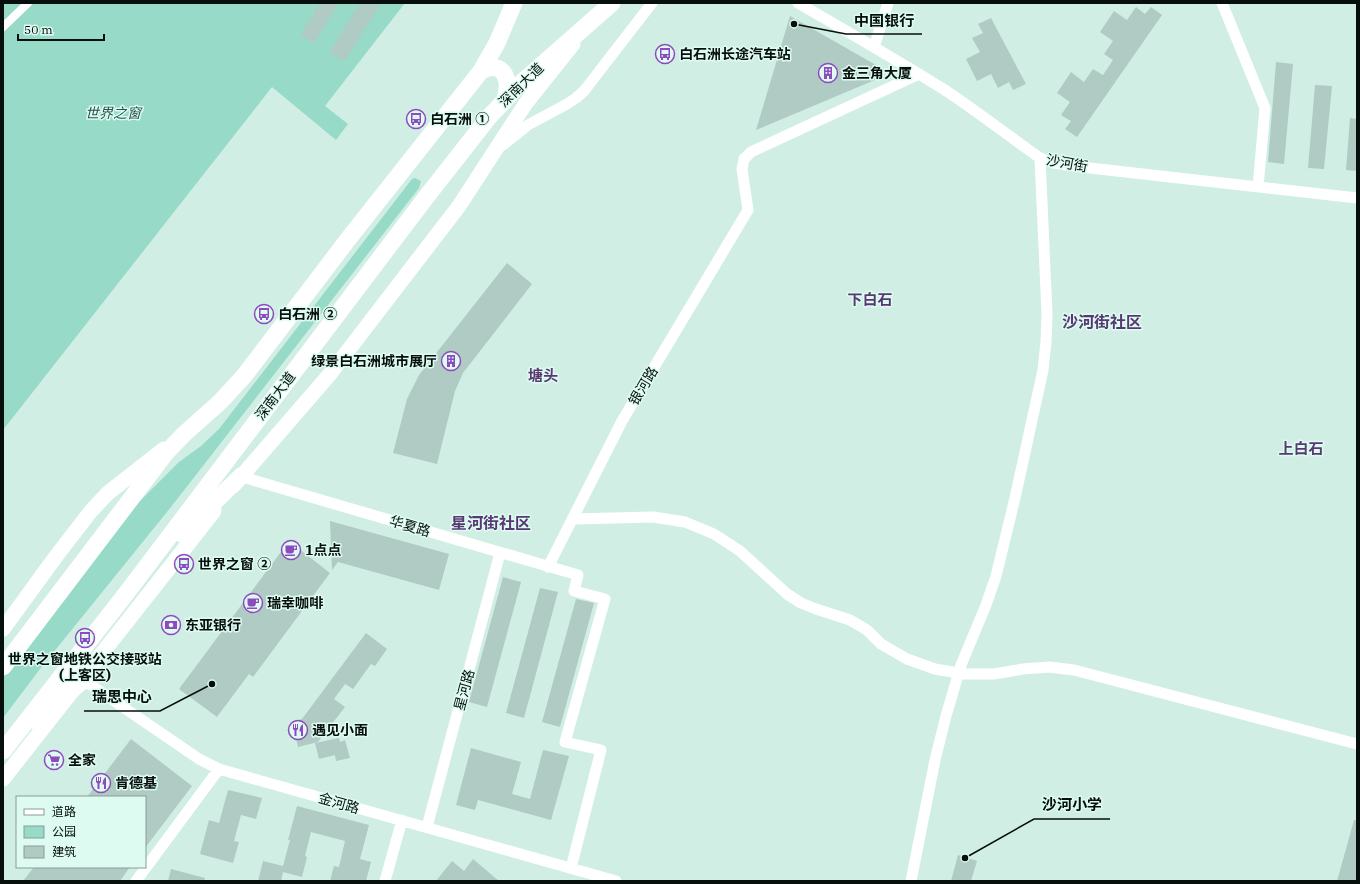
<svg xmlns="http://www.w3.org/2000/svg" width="1360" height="884" font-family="'IBM Plex Serif','Noto Sans SC',serif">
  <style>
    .green { fill: #96dac7 }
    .building { fill: #afcbc3 }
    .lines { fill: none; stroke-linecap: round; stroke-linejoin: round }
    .pedestrian { stroke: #fff; stroke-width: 8 }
    .minor { stroke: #fff; stroke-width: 11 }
    .secondary { stroke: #fff; stroke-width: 15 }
    .primary { stroke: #fff; stroke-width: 17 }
    .labels { text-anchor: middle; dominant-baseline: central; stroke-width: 3; stroke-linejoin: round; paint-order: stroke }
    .poi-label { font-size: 14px; font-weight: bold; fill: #060f0c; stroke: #defbf2; text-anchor: start }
    .street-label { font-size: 14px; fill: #060f0c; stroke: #defbf2 }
    .park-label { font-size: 14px; font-style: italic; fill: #265247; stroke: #defbf2 }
    .neighbourhood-label { font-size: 15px; font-weight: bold; fill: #583872; stroke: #defbf2 }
    .quarter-label { font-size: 16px; font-weight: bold; fill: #583872; stroke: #defbf2 }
    .leader { fill: none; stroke: #060f0c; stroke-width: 1.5 }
    .callout-dot { fill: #060f0c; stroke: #defbf2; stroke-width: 1.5 }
    .callout-label { font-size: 15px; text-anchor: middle; font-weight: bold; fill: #060f0c; stroke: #defbf2; stroke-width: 3; stroke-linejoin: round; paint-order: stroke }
  </style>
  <rect width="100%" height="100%" fill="#d1eee5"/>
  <path class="green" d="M3,3H405L325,106L348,124L336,140L272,87L3,430Z
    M415,178L421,181L419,188L171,507L40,669L3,718V675L126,515L179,462L201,446L219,429L412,179Z"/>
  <path class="building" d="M320,3H339L314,43L301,35Z
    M360,3H381L345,61L329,53Z
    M1136,7L1145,14L1151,7L1162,15L1077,137L1065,129L1071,121L1061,115L1070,102L1057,93L1071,72L1084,82L1093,69L1103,75L1113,60L1104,54L1113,41L1100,32L1114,11L1127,20Z
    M790,16L883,69L882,77L756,130Z
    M991,18L1026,84L1013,90L1009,82L998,88L991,74L977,81L966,59L980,52L972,38L983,33L978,24Z
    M1276,62L1293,64L1284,164L1268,162Z
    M1315,85L1332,86L1324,169L1308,168Z
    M1350,118L1357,119V171L1346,170Z
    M507,263L532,284L463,373L455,391L437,464L393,453L407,399L419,375Z
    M330,521L449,554L439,590L338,562L332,570Z
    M289,541L330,573L253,677L249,674L217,717L179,689Z
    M503,577L521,582L487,707L469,702Z
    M540,588L558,592L524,718L506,713Z
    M576,599L594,603L560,727L542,722Z
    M366,633L387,649L375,666L371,664L353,689L345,684L334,699L345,707L318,742L298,747L292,722L302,719Z
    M339,738L340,742L345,740L350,758L336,761L335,755L319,759L315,743Z
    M131,739L192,786L145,848V797H87Z
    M471,748L521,762L512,794L530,799L543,750L569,756L551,820L478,800L475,810L456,805Z
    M228,790L262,798L256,819L241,815L234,841L239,842L233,863L200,854L209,820L219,823Z
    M297,806L369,825L360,859L371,862L366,881H330L334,866L339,867L345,841L311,832L305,856L307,857L302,877L283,872L281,881H258L263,861L283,866L290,840H288Z
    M1354,820H1357V881H1337Z
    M958,855L977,861L971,881H951Z
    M473,859L499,881H436L452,861L464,871Z
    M34,867H130L120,881H23Z
    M171,869L205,878L204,881H168Z"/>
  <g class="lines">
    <path class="pedestrian" d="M3,27L28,3"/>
    <path class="minor" d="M798,3C848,32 899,61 948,92C979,113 1009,136 1040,158L1054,163L1081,167L1357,198
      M1222,3L1265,108L1258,187
      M874,47L888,3
      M503,145L528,125L567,104L576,98L584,91L652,3
      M241,476L256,481L578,575L574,591L605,599L565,742L601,750L571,868
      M572,519L653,517L685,522L714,534L740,551L787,594L801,603L816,609L850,620L867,630L881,644L907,659L935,669L964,674H994L1023,669L1049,667L1074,670L1357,744
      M548,567L622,421L748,210L742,169L744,159L751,152L919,74
      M82,679L199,759L219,769L616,881
      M427,827L500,553
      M136,881L219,769
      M385,881L402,820
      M911,881L935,760L946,716L961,665L986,605L996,576L1015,498L1043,370L1046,342L1047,314L1040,158"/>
    <path class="secondary" d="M233,486L330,374L459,206L526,103L573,44
      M3,629L57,555L91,511L108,493L164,449
      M3,779L214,511"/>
    <path class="primary" d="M481,71C504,59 511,80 505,99
      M182,534L241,476
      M3,667L165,454L183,435L220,402L244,376L349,238L481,71L497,43L514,3
      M36,721L81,682
      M3,751L125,595L427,196L489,117L519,85L612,3"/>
  </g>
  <defs>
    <g id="bus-ring" transform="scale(1)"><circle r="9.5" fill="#defbf2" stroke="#8e4bbf" stroke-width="1.5"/><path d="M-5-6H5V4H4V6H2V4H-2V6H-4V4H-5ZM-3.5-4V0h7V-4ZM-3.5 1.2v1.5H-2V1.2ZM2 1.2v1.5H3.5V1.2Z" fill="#8e4bbf"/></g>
    <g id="building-ring" transform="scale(1)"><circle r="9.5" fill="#defbf2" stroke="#8e4bbf" stroke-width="1.5"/><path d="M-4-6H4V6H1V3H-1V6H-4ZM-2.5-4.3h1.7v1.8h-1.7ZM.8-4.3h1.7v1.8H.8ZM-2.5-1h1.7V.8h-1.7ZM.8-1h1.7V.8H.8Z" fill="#8e4bbf"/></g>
    <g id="cafe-ring" transform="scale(1)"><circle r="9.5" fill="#defbf2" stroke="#8e4bbf" stroke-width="1.5"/><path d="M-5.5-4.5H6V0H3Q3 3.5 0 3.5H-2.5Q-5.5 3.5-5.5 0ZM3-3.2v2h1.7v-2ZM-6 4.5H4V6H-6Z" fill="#8e4bbf"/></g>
    <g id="bank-ring" transform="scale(1)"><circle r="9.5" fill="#defbf2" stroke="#8e4bbf" stroke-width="1.5"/><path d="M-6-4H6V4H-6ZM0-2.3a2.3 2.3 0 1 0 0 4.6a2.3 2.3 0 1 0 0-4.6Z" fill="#8e4bbf"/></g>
    <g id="restaurant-ring" transform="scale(1)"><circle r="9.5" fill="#defbf2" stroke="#8e4bbf" stroke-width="1.5"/><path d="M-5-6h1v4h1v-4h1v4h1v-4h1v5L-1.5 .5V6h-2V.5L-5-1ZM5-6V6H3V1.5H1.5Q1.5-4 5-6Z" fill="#8e4bbf"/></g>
    <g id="supermarket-ring" transform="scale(1)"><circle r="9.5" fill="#defbf2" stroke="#8e4bbf" stroke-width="1.5"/><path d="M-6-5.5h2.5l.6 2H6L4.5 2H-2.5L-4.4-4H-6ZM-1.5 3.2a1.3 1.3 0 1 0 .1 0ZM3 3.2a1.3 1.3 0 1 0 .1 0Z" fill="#8e4bbf"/></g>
  </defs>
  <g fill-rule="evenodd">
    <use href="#bus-ring" x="665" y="54"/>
    <use href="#building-ring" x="828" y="73"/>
    <use href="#bus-ring" x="416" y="119"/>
    <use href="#bus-ring" x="264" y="314"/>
    <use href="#building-ring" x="451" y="361"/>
    <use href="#cafe-ring" x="291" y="550"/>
    <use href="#bus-ring" x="184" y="564"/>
    <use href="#cafe-ring" x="253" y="603"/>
    <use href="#bank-ring" x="171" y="625"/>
    <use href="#bus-ring" x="85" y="638"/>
    <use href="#restaurant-ring" x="298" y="730"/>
    <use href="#supermarket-ring" x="54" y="760"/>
    <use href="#restaurant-ring" x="101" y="783"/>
  </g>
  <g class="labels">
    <g class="poi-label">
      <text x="679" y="54">白石洲长途汽车站</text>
      <text x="842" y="73">金三角大厦</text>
      <text x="430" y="119">白石洲 ①</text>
      <text x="278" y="314">白石洲 ②</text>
      <text x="437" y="361" text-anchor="end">绿景白石洲城市展厅</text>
      <text x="305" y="550">1点点</text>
      <text x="198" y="564">世界之窗 ②</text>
      <text x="267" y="603">瑞幸咖啡</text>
      <text x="185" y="625">东亚银行</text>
      <text x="85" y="659" text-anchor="middle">世界之窗地铁公交接驳站<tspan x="85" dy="16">(上客区)</tspan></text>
      <text x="312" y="730">遇见小面</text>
      <text x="68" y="760">全家</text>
      <text x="115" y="783">肯德基</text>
    </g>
    <g class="street-label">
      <text transform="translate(521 85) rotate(-44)">深南大道</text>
      <text transform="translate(1067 163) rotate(10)">沙河街</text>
      <text transform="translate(643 386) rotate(-59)">银河路</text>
      <text transform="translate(275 396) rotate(-53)">深南大道</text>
      <text transform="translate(410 526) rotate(16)">华夏路</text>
      <text transform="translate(464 690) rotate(-75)">星河路</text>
      <text transform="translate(339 803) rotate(16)">金河路</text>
    </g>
    <g class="park-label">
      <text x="113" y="113">世界之窗</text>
    </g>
    <g class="neighbourhood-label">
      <text x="870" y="299">下白石</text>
      <text x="543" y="375">塘头</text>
      <text x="1301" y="448">上白石</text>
    </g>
    <g class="quarter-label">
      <text x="1102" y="322">沙河街社区</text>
      <text x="491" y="523">星河街社区</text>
    </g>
  </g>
  <path class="leader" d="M794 24L846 34H922M212 684L160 711H84M965 858L1034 819H1110"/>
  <g class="callout-dot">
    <circle cx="794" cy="24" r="4"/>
    <circle cx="212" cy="684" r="4"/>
    <circle cx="965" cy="858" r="4"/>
  </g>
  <g class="callout-label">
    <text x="884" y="26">中国银行</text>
    <text x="122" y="702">瑞思中心</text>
    <text x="1072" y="810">沙河小学</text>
  </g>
  <rect width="1360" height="884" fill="none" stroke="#060f0c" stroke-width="8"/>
  <rect x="16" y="796" width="130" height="72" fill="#defbf2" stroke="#889d96"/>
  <rect x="24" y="809" width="20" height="6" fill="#ffffff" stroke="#889d96"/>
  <text x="52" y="816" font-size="12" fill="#060f0c">道路</text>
  <rect x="24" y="826" width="20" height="12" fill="#96dac7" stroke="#889d96"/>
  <text x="52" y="836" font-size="12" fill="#060f0c">公园</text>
  <rect x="24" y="846" width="20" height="12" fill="#afcbc3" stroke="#889d96"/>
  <text x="52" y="856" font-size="12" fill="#060f0c">建筑</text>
  <path d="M18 34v6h86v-6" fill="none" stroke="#060f0c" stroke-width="2"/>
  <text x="24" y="34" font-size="12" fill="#060f0c" stroke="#defbf2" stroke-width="3" paint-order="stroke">50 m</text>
</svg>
